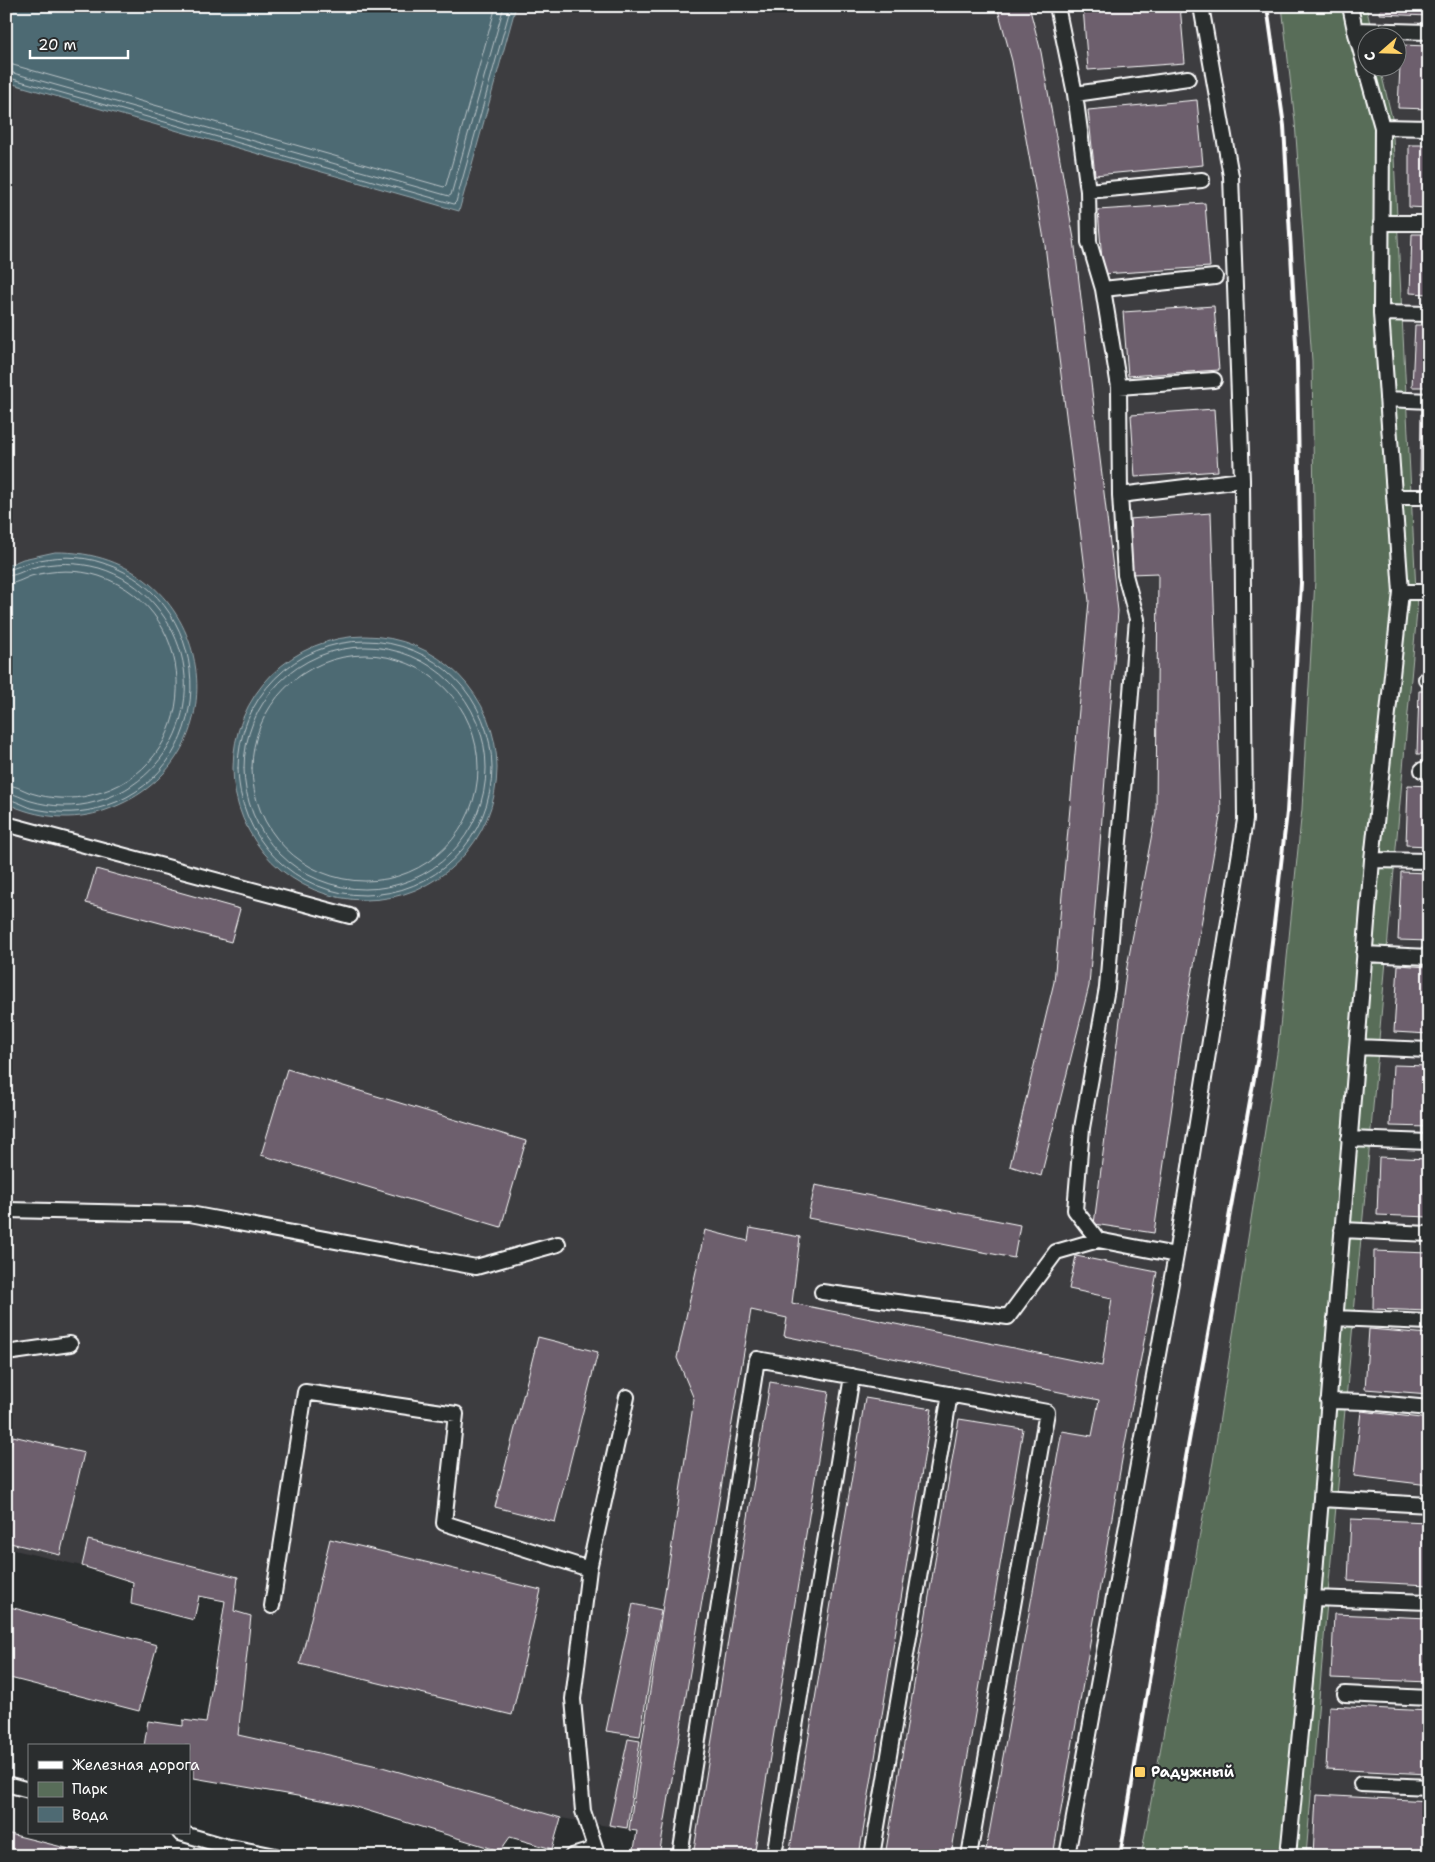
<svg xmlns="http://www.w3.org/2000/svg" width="1435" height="1862" font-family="'Shantell Sans',sans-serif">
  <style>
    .built { fill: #3e3c41 }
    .green { fill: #586d59; stroke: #acb6ac }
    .water { fill: #4e6a73; stroke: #95a6ab }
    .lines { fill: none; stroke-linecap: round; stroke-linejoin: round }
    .shore { stroke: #b8c3c7; stroke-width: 1 }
    .building { fill: #6d5f6d; stroke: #fff }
    .lane-casing { stroke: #fff; stroke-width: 18 }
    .lane { stroke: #2a2d2e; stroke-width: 14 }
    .rail { stroke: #fff; stroke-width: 4 }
    .poi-dot { fill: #ffd166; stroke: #2a2d2e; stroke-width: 2 }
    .labels { text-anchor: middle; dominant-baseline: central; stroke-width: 4.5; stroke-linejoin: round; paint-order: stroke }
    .poi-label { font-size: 15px; font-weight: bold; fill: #fff; stroke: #2a2d2e; text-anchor: start }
  </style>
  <rect width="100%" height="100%" fill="#2a2d2e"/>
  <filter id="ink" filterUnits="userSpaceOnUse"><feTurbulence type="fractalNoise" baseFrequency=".02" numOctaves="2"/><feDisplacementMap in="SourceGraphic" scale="10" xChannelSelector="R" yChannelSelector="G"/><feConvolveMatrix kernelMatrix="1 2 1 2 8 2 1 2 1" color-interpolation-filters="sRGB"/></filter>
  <g filter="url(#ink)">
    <path class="built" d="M6,6H1282L1295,122L1312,361L1315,580L1302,809L1278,1047L1213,1462L1141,1856H633L637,1831L561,1818L382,1767L238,1735L251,1616L234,1611L237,1577L88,1540L82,1566L6,1548Z
      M1366,6H1429V1856H1306L1326,1614L1369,1152L1417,611L1392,118L1380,68H1398V38L1373,37Z"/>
    <path class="green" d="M1282,6H1366L1373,37L1368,38V68H1380L1392,118L1417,611L1369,1152L1326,1614L1306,1856H1141L1213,1462L1278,1047L1302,809L1315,580L1312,361L1295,122Z"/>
    <path class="water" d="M6,6H516L459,211L6,82Z
      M55,552C214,550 251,760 106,810C73,822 37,818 6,803V566L23,559Z
      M233 768a132 132 0 1 1 264 0a132 132 0 1 1-264 0Z"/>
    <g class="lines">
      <path class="shore" d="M6,63L444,187L446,185L496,6
        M6,71L449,196L451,195L504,6
        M6,77L454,204L456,202L511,6
        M6,570C15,569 23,564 31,562C54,556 80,555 103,563C223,602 220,779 95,809C74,814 52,813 31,808C23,805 15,800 6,799
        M6,576C15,576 23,571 31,568C54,562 77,562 99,568C120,574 141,588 155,605C214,674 183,778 95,802C75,808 51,807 31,801C23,799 15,793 6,793
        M6,584C15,584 23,579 31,576C53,570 77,569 99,576C206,611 203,770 91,795C72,800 50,799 31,793C23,790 15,785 6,785
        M238 768a127 127 0 1 1 254 0a127 127 0 1 1-254 0Z
        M244 768a121 121 0 1 1 242 0a121 121 0 1 1-242 0Z
        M252 768a113 113 0 1 1 226 0a113 113 0 1 1-226 0Z"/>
    </g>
    <path class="building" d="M997,6H1029L1041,52L1074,239L1118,611L1089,986L1041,1176L1010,1166L1054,982L1089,601L1045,245L1012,61Z
      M1096,6H1180L1185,63L1088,70L1083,7Z
      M1381,6H1429V16L1380,14Z
      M1401,45L1429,46V109L1398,108Z
      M1197,100L1203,165L1095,175L1088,110Z
      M1409,145H1429V208L1409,207Z
      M1205,203L1210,267L1103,274L1098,210Z
      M1412,234H1429V294L1410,293Z
      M1214,306L1219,370L1128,376L1123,312Z
      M1415,325H1429V387H1412Z
      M1214,409L1218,471L1135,477L1131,415Z
      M1421,414H1429V476H1420Z
      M1211,513L1221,811L1184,1022L1154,1233L1094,1224L1126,972L1156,812L1158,573L1130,574L1129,519Z
      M1426,600H1429V663H1423Z
      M1419,691H1429V754H1417Z
      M1408,785L1429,786V846L1406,845Z
      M96,869L240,909L231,942L86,903Z
      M1401,872L1429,873V941L1398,940Z
      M1398,965L1429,967V1034L1394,1032Z
      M1393,1065L1429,1066V1127L1390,1126Z
      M287,1069L526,1141L501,1227L261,1155Z
      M1379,1157L1429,1159V1217L1377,1215Z
      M815,1185L1020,1225L1014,1258L808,1218Z
      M750,1228L800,1237L792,1303L1102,1366L1112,1298L1069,1289L1076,1256L1157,1272L1123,1454L1053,1856H985L1062,1431L1092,1436L1099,1400L784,1336L787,1318L751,1310L659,1856H633L637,1831L629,1830L694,1399L677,1358L705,1230L748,1241Z
      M1374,1251L1429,1253V1311L1373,1309Z
      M1369,1329L1429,1334V1394L1365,1389Z
      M538,1337L598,1352L555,1522L495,1507Z
      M770,1382L829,1392L754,1856H693Z
      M865,1398L932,1409L859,1856H789Z
      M1361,1411L1429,1419V1485L1354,1476Z
      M959,1419L1023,1429L951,1856H885Z
      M13,1436L84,1453L60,1555L6,1542V1465Z
      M1351,1519L1429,1522V1585L1348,1581Z
      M330,1539L541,1590L512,1715L300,1664Z
      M88,1540L238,1577L234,1611L251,1616L238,1735L382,1767L561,1818L552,1849L510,1837L500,1851L349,1805L194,1778V1769L189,1768V1746H144L148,1721L183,1726V1720L206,1723L225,1601L199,1596L194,1620L131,1604L133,1582L82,1566Z
      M633,1604L661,1610L640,1736L606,1731Z
      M6,1606L157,1645L139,1711L6,1677Z
      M1334,1614L1429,1618V1682L1331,1678Z
      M1329,1706L1429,1711V1774L1326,1769Z
      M628,1739L640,1741L627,1828L609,1825Z
      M1316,1795L1429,1801V1856H1313Z
      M6,1833L98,1856H6Z"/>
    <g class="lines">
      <g class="lane-casing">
        <path id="lane" d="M1057,6L1075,94L1088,191L1089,242L1103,289L1119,387L1120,495L1125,575L1137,619L1107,988L1082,1128L1075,1210L1098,1240L1176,1255
          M1355,30L1429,32
          M1075,94L1188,78
          M1382,127L1429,128
          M1088,191L1202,180
          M1381,223H1429
          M1103,289L1215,277
          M1381,313L1429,314
          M1119,387L1214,380
          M1387,399L1429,401
          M1120,495L1242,480
          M1394,497H1429
          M1401,592H1429
          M1426,679H1429
          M1422,770L1429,771
          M6,824L350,916
          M1372,860L1429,861
          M1364,954L1429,957
          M1357,1047L1429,1050
          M1349,1139L1429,1142
          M6,1210L190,1214L476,1267L558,1244
          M1342,1230L1429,1234
          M822,1292L1008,1317L1056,1252L1098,1240
          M1335,1318L1429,1322
          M6,1353L70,1344
          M1328,1401L1367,1402L1429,1408
          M1321,1499L1429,1505
          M589,1569L627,1397
          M1313,1598L1429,1602
          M272,1606L305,1392L456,1414L444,1523L589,1569L573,1699L583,1811L598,1856
          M1345,1694L1429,1698
          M6,1784L29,1790
          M1361,1784L1429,1787
          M180,1833L225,1846L276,1856
          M572,1856L595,1849
          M680,1856L757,1359L1047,1412L969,1856
          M774,1856L852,1376
          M872,1856L950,1394
          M1067,1856L1176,1255L1245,820L1242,480L1231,176L1201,6
          M1288,1856L1313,1598L1372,860L1401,592L1381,313L1382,127L1355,30L1350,6"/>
      </g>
      <use href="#lane" class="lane"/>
      <path class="rail" d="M1120,1856L1185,1463L1260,1045L1287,812L1301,583L1297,362L1284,126L1267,6"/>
    </g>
  </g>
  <rect class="poi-dot" x="1134" y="1766" width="12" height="12" rx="2.5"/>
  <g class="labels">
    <g class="poi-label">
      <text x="1151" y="1772">Радужный</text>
    </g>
  </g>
  <rect width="1435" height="1862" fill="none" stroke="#2a2d2e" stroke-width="25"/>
  <rect x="12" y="12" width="1410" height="1837" fill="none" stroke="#fff" stroke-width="2" filter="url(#ink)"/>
  <rect x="28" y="1744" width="162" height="90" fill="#2a2d2e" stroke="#7f8182"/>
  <rect x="38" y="1761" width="25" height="8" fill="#ffffff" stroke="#7f8182"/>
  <text x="72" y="1770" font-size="15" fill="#ffffff">Железная дорога</text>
  <rect x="38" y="1782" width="25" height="15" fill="#586d59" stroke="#7f8182"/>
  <text x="72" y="1794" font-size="15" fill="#ffffff">Парк</text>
  <rect x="38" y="1807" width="25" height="15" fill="#4e6a73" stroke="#7f8182"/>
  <text x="72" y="1820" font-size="15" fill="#ffffff">Вода</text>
  <g transform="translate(1382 52) rotate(250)"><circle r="24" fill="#2a2d2e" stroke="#7f8182"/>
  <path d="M0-4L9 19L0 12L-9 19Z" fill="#ffd166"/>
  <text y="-8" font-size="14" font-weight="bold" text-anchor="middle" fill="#ffffff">С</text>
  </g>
  <path d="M30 50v8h98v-8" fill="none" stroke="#ffffff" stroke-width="2.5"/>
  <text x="38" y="50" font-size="15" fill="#ffffff" stroke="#2a2d2e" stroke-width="4" paint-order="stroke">20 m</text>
</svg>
